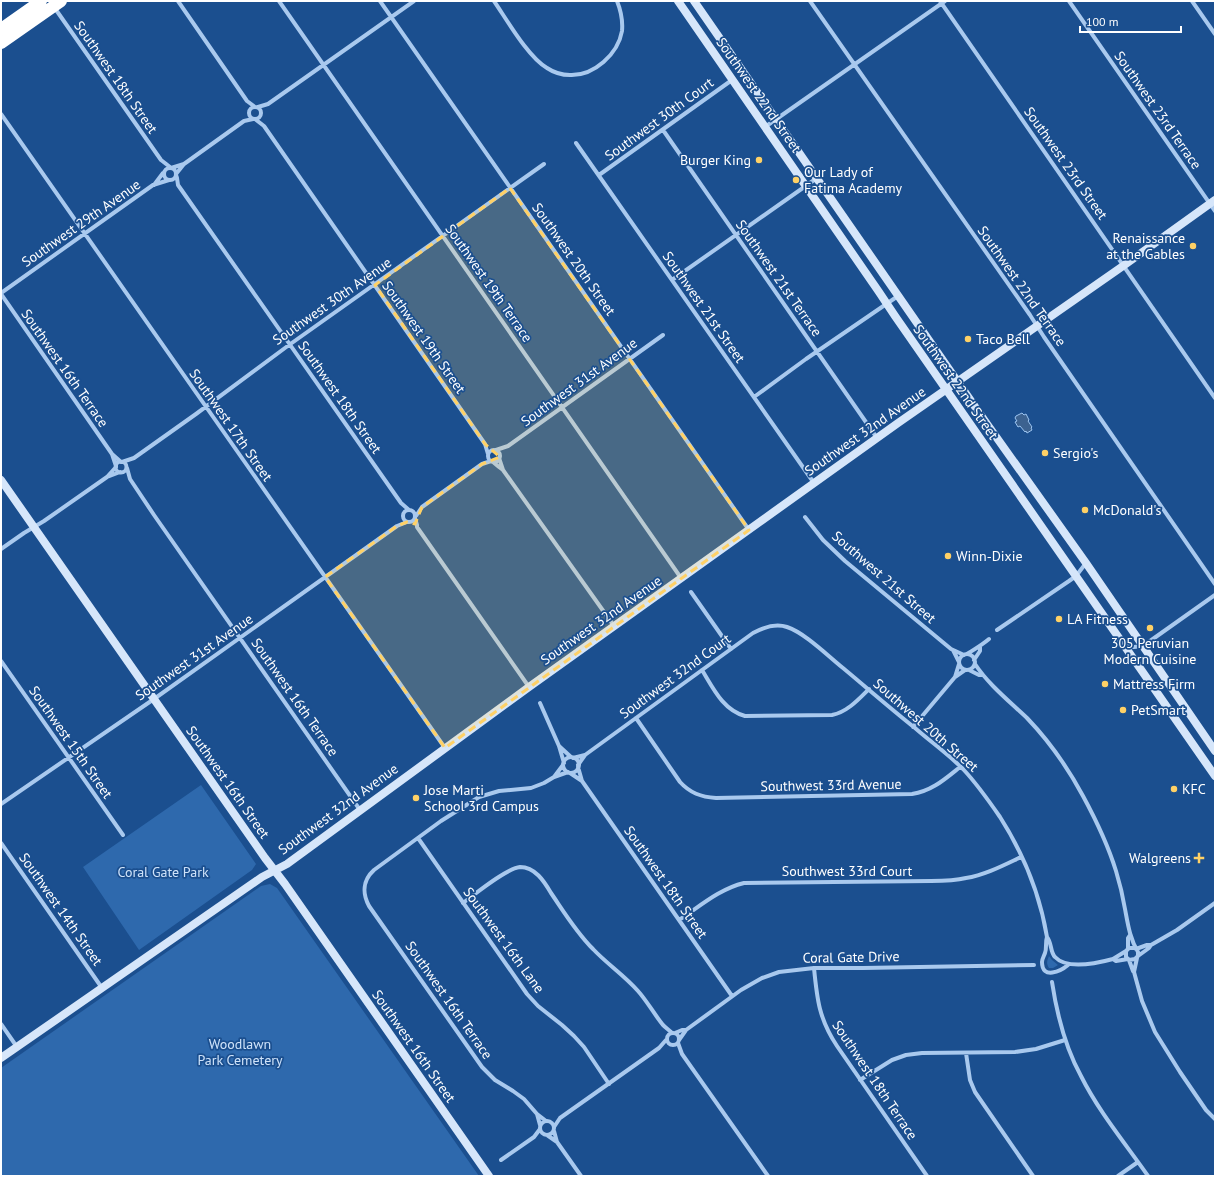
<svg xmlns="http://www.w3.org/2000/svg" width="1216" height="1177" font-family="'PT Sans',sans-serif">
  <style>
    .green { fill: #2e69ad }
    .water { fill: #3c6290; stroke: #9cc4f0 }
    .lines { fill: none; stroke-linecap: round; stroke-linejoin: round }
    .street { stroke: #a9c9ee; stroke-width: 4 }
    .secondary { stroke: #d6e6fa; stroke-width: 8 }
    .highway { stroke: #fff; stroke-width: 12 }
    .marked { fill: #ffd166; fill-opacity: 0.2; stroke: #ffd166; stroke-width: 3; stroke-dasharray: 8 5; stroke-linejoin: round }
    .poi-dot { fill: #ffd166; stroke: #1b4f8f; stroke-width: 1.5 }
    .labels { text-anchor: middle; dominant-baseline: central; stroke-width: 3.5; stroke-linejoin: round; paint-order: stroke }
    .street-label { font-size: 14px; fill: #fff; stroke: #1b4f8f }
    .poi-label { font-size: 14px; fill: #fff; stroke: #1b4f8f; text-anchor: start }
    .park-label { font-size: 14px; fill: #cfe3fa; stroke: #1b4f8f }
  </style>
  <rect width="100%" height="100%" fill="#1b4f8f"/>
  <path class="green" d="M201,785L256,864L252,870L139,950L83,867Z
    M270,884L277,888L479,1176H1V1068L261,886Z
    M1049,956L1052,960L1058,965L1053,968H1049C1046,963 1047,961 1049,956Z"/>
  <path class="water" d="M1022,413L1024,415L1026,414L1029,420L1028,421L1032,427L1031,428L1032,430L1027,433L1026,431L1025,432L1020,426L1018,427L1015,422L1017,421L1015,418L1016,416Z"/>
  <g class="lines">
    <path class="street" d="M178,1L247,101L255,107
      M279,1L681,578
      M380,1L749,530
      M494,1C507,20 528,57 547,68C553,72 562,75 570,75C594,76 618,54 622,31C623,20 621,11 617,1
      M810,1L1030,315L1044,337L1215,584
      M940,1L1215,398
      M1069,1L1215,211
      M1192,1L1215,34
      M54,7L161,160L170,167
      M249 113a6 6 0 1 1 12 0a6 6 0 1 1-12 0Z
      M258,107L268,104L414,1
      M1,114L445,748
      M255,119L264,126L485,444L488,454
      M765,127L945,1
      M663,130L877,438
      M576,143L814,483
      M164 174a6 6 0 1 1 12 0a6 6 0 1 1-12 0Z
      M171,168L184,164
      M176,174L184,164L244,121L253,119
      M176,175L177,178L178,185L401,503L409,510
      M599,175L732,80
      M154,185L163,173
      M672,280L817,178
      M1,293L153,185L169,180
      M1,294L112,454L116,466
      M754,397L806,359L898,296
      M488 456a6 6 0 1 1 12 0a6 6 0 1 1-12 0Z
      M496,450L508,446L663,335
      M112,454L121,462
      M499,458L503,470L614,626
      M115.5 467a5.5 5.5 0 1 1 11 0a5.5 5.5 0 1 1-11 0Z
      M122,462L134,458L196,414L289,345L544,164
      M493,462L499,467L503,470
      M127,468L130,479L154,515L360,810
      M107,477L120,472
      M403 516a6 6 0 1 1 12 0a6 6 0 1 1-12 0Z
      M416,516L422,507L482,464L491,461
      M805,517L823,540L845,561L951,649L964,655
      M415,518L417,525V527L529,687
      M1,549L24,533L44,521L107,477L116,467
      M691,592L731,649
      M997,630L1069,581L1076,576L1086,563
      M1126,646L1134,647L1143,646L1215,595
      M953,650L959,662
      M967,654C975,649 982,645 989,639
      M959 662a8 8 0 1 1 16 0a8 8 0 1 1-16 0Z
      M974,660L980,651V647
      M1,661L123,835
      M975,664C988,684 1009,701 1027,718C1049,741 1068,768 1083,796C1096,820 1108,845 1116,871C1120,884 1123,897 1125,909C1128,925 1130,939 1138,952V956L1135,959L1129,960L1126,957V951L1129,948H1135
      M702,670C713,688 723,710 745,716L832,715C847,712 858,700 869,689
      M969,670L979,675H982
      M955,677L965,670
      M540,703L559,746L564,763
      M636,718L680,782C690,793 701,797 716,798L912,794C932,791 945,779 960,767
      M913,727L955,677L959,664
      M559,746L571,757
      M563 765a8 8 0 1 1 16 0a8 8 0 1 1-16 0Z
      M573,758L585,755L753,633C764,627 775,623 787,627C805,633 828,656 843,668C867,688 891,709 915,728C931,742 948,754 963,769C977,784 989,801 1000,817C1023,853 1040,895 1047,937C1052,943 1050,952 1055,957C1067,970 1098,963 1113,959L1116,961L1128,959
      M578,765L585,755
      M578,767L582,781
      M570,773L582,781L732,996
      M554,777L563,765
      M1,804L154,699L397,526L407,522
      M418,838L527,994L538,1006L562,1025L574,1036L584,1047L609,1084
      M1,843L102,988
      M463,903C475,894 507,868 520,867C535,867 544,881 551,893C564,912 576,932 593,949C607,964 624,975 638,991C647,1001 654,1014 663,1025C666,1028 669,1030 672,1033
      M679,920C699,907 719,889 744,883L931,881C943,881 954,881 966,878C985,875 1004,865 1021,857
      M1047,937C1045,943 1047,948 1045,953C1044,956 1042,959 1042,962C1042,980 1061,971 1068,965
      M1128,949V938L1130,935
      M1136,949L1147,945H1151
      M1138,956L1149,948L1151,945L1177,930L1215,903
      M1113,959L1126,951
      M1129,960L1133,971L1134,972L1142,1001L1155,1032L1180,1072L1206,1110L1215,1119
      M814,968C817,999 819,1019 837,1046L927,1176
      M1134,972L1137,958
      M1052,982C1057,1015 1065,1047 1081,1076C1099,1112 1125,1143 1148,1176
      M1,1024L17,1047
      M667 1039a6 6 0 1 1 12 0a6 6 0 1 1-12 0Z
      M675,1033L682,1030H686
      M679,1040L686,1030L741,990L762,978L779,972L814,968H863L1034,965
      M678,1043L682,1054L768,1176
      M966,1053L970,1080L975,1092L1033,1176
      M860,1080L892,1060L906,1055L922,1053L1015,1052L1036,1049L1065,1040
      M537,1114L540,1125
      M540 1128a7 7 0 1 1 14 0a7 7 0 1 1-14 0Z
      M546,1121L537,1114L524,1099L513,1091L495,1080L482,1067L369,906C362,893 363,880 374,870L441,821L479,797L499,791L531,788L544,783L554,777L568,772
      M554,1127L560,1118L659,1048L666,1040
      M554,1131L557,1142
      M547,1135L557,1142L581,1176
      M501,1160L534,1137L540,1129
      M1118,1176L1138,1162"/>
    <path class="secondary" d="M678,1L879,292L895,316L1215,776
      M694,1L987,424L1086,563L1215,751
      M1,480L265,858L285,884L489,1176
      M1,1058L262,877L287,864L529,687L898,423L1123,266L1215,200"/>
    <path class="highway" d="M1,29L41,1
      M1,43L61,1"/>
  </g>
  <path class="marked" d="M510,188L749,530L445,748L325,577L397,526L407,522L415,524L422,507L482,464L500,457L485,444L375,285Z"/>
  <g class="poi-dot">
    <circle cx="759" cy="160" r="4"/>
    <circle cx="796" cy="180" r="4"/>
    <circle cx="1193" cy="246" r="4"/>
    <circle cx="968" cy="339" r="4"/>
    <circle cx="1045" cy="453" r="4"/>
    <circle cx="1085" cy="510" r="4"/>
    <circle cx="948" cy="556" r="4"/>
    <circle cx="1059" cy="619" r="4"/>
    <circle cx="1150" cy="628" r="4"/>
    <circle cx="1105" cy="684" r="4"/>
    <circle cx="1123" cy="710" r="4"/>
    <circle cx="1174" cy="789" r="4"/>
    <circle cx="416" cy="798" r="4"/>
    <path d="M1197 852h4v4h4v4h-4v4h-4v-4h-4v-4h4z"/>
  </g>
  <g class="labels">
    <g class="street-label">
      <text transform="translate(116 77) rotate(55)">Southwest 18th Street</text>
      <text transform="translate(759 95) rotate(55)">Southwest 22nd Street</text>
      <text transform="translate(1158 110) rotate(55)">Southwest 23rd Terrace</text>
      <text transform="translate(659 119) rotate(-36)">Southwest 30th Court</text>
      <text transform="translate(1066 163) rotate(55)">Southwest 23rd Street</text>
      <text transform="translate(81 223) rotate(-35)">Southwest 29th Avenue</text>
      <text transform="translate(574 259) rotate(55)">Southwest 20th Street</text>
      <text transform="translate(779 278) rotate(55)">Southwest 21st Terrace</text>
      <text transform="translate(489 283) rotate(55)">Southwest 19th Terrace</text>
      <text transform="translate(1022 286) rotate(55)">Southwest 22nd Terrace</text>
      <text transform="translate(332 301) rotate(-35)">Southwest 30th Avenue</text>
      <text transform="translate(704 307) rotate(55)">Southwest 21st Street</text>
      <text transform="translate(424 337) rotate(55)">Southwest 19th Street</text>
      <text transform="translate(65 368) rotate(55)">Southwest 16th Terrace</text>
      <text transform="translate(579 382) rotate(-36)">Southwest 31st Avenue</text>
      <text transform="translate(956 382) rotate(55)">Southwest 22nd Street</text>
      <text transform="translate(340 397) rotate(55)">Southwest 18th Street</text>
      <text transform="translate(231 425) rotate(55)">Southwest 17th Street</text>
      <text transform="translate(865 431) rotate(-35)">Southwest 32nd Avenue</text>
      <text transform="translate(884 577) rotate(41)">Southwest 21st Street</text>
      <text transform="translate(601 620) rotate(-35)">Southwest 32nd Avenue</text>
      <text transform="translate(194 657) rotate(-35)">Southwest 31st Avenue</text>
      <text transform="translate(675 676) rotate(-36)">Southwest 32nd Court</text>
      <text transform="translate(295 697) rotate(55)">Southwest 16th Terrace</text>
      <text transform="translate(926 725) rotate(41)">Southwest 20th Street</text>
      <text transform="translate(71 742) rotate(55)">Southwest 15th Street</text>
      <text transform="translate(228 782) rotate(55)">Southwest 16th Street</text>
      <text transform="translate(831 785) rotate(-1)">Southwest 33rd Avenue</text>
      <text transform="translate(338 809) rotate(-36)">Southwest 32nd Avenue</text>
      <text x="847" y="871">Southwest 33rd Court</text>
      <text transform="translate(666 882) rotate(55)">Southwest 18th Street</text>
      <text transform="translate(61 909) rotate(55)">Southwest 14th Street</text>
      <text transform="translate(504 940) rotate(54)">Southwest 16th Lane</text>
      <text transform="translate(851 957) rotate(-1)">Coral Gate Drive</text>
      <text transform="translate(449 1000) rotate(55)">Southwest 16th Terrace</text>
      <text transform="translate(414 1046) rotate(55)">Southwest 16th Street</text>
      <text transform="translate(875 1080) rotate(56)">Southwest 18th Terrace</text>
    </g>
    <g class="poi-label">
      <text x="751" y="160" text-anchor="end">Burger King</text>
      <text x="804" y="172">Our Lady of<tspan x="804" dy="16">Fatima Academy</tspan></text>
      <text x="1185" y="238" text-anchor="end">Renaissance<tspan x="1185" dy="16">at the Gables</tspan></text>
      <text x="976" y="339">Taco Bell</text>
      <text x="1053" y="453">Sergio's</text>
      <text x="1093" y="510">McDonald's</text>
      <text x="956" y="556">Winn-Dixie</text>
      <text x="1067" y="619">LA Fitness</text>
      <text x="1150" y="643" text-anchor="middle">305 Peruvian<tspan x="1150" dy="16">Modern Cuisine</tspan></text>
      <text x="1113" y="684">Mattress Firm</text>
      <text x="1131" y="710">PetSmart</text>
      <text x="1182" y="789">KFC</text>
      <text x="424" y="790">Jose Marti<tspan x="424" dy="16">School 3rd Campus</tspan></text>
      <text x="1191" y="858" text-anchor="end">Walgreens</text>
    </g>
    <g class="park-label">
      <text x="163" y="872">Coral Gate Park</text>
      <text x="240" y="1044">Woodlawn<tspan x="240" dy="16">Park Cemetery</tspan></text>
    </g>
  </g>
  <rect width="1216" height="1177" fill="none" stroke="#ffffff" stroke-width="4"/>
  <path d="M1080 26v6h101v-6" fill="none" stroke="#ffffff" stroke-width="2"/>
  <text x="1086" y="26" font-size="12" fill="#ffffff" stroke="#1b4f8f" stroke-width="3" paint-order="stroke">100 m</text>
</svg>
